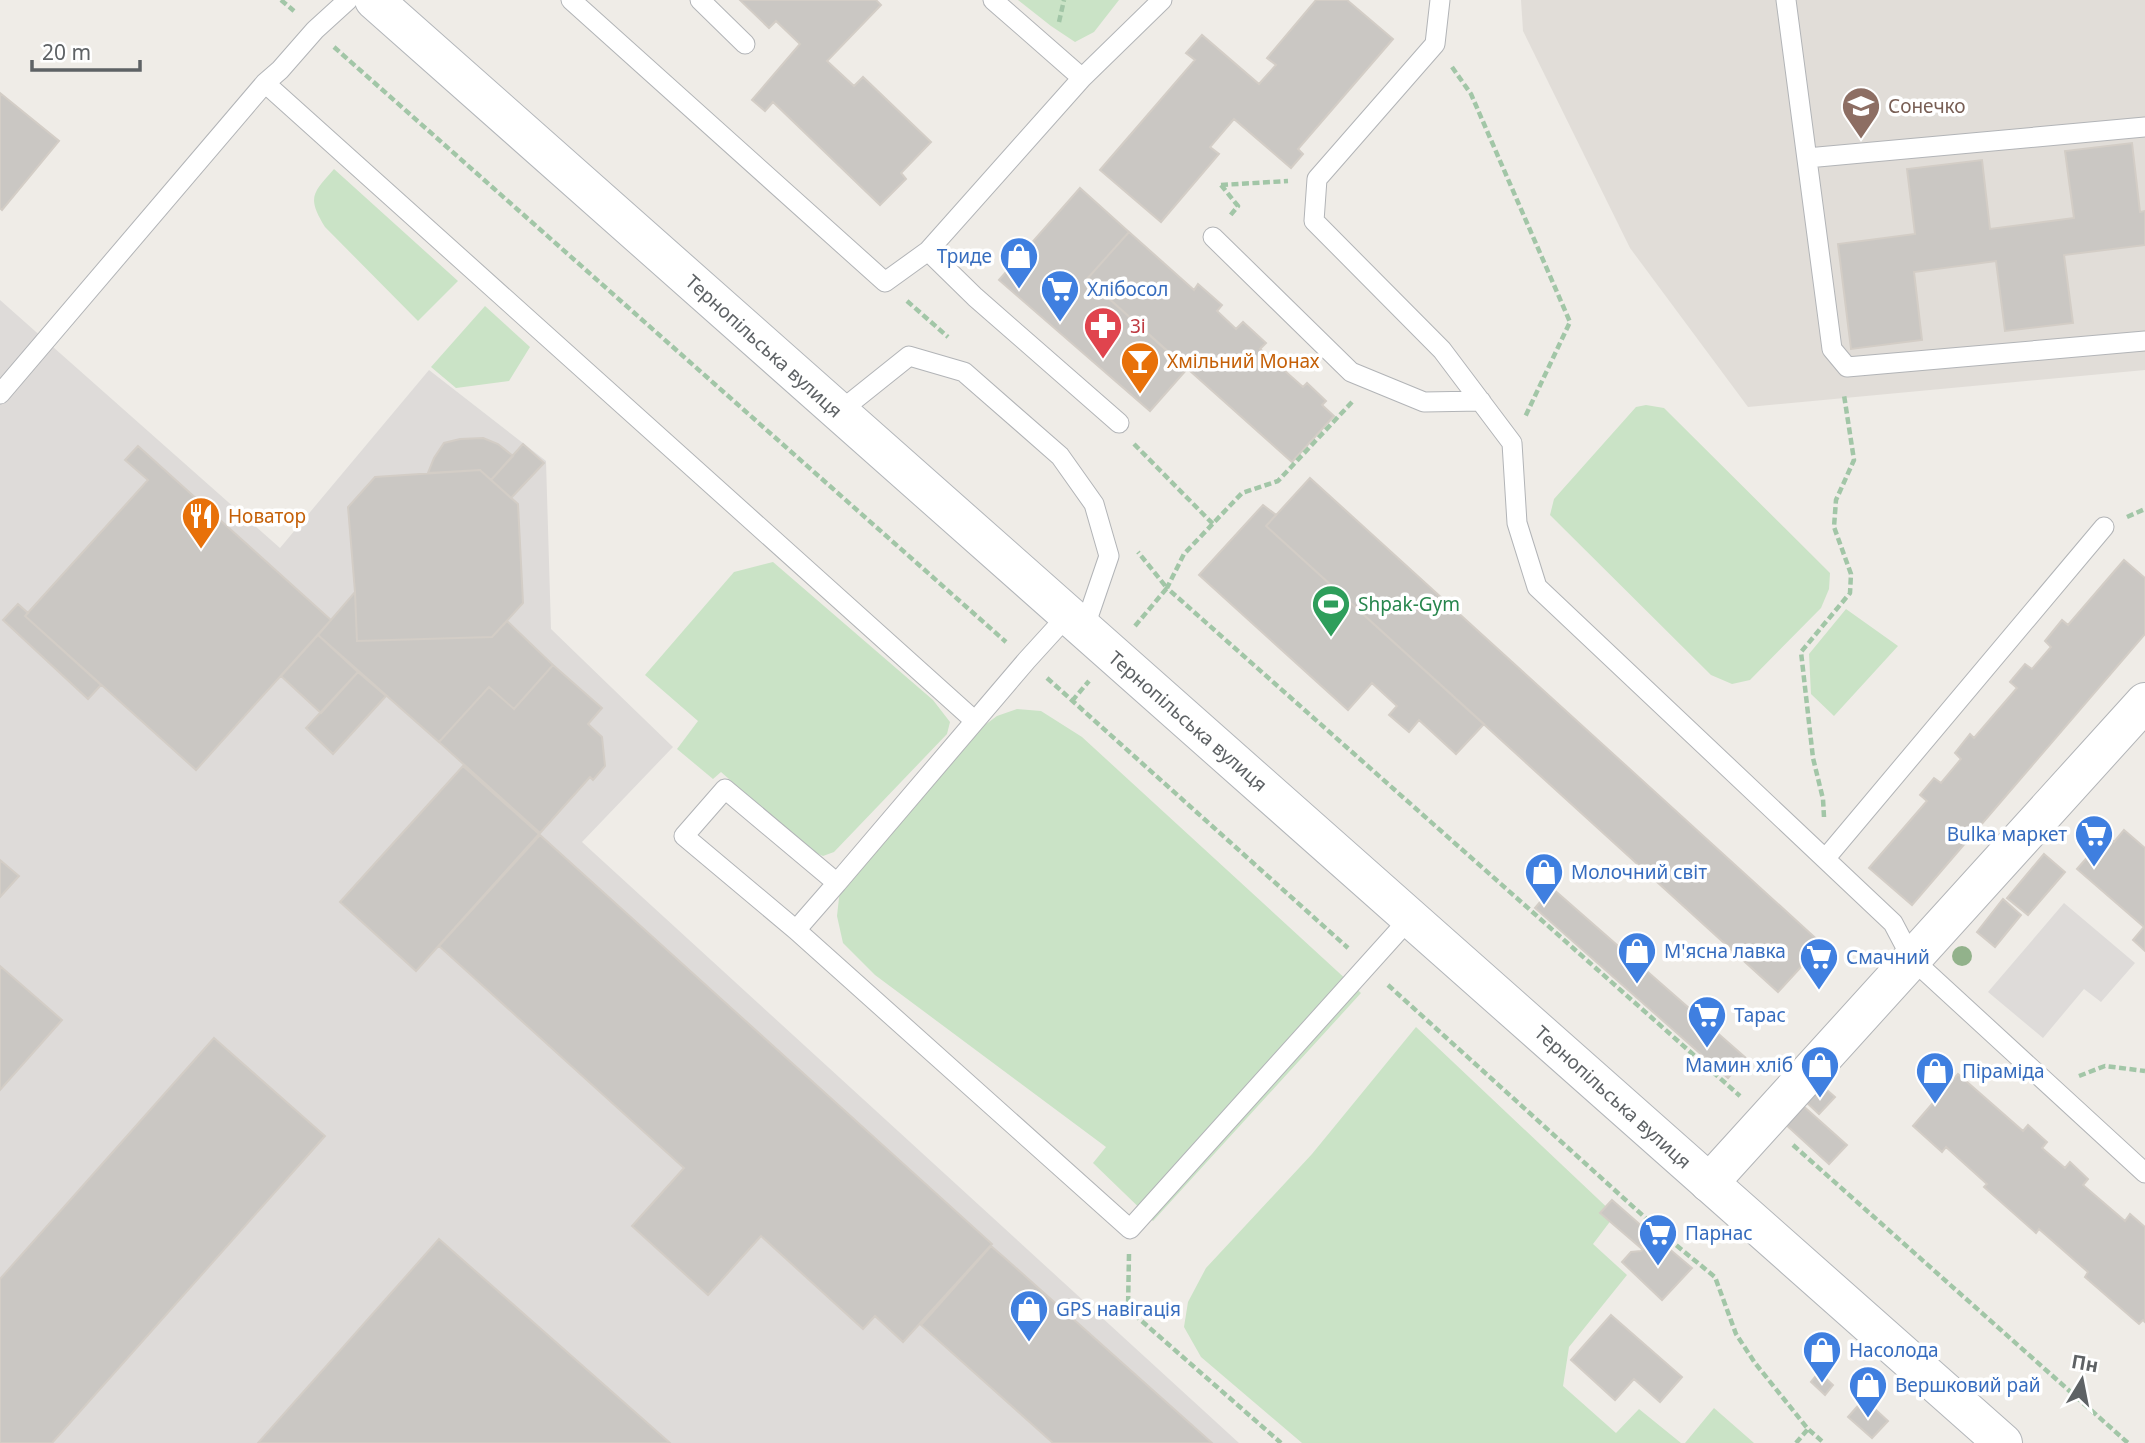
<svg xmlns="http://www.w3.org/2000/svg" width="2145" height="1443" font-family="'Noto Sans',sans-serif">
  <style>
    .industrial { fill: #dedbd9 }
    .education { fill: #e1ddd8 }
    .green { fill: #cae3c6 }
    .building { fill: #cac7c3; stroke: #d3cdc6; stroke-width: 2 }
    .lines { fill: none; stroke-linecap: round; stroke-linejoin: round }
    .lane-casing { stroke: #b2b4b7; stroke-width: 21 }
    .street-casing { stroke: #b2b4b7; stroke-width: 40 }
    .secondary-casing { stroke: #b3b6ba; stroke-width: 40 }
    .path { stroke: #a2c6a7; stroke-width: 4.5; stroke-dasharray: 7 3.5; stroke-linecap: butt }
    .lane { stroke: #fff; stroke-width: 19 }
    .street { stroke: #fff; stroke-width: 38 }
    .secondary { stroke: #fff; stroke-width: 38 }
    .tree { fill: #92b28b }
    .labels { text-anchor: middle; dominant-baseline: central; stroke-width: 7; stroke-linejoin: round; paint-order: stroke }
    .education-label { font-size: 19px; fill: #785e54; stroke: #fff; text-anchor: start }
    .shop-label { font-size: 19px; fill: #366cbe; stroke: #fff; text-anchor: start }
    .health-label { font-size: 19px; fill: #be3a42; stroke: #fff; text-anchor: start }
    .street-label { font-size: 19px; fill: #5e6265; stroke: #fff }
    .food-label { font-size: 19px; fill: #c56008; stroke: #fff; text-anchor: start }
    .leisure-label { font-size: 19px; fill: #27864d; stroke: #fff; text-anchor: start }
  </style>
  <rect width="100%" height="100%" fill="#efece7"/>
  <path class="industrial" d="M0,300L280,548L429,370L546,461L551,629L673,747L582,842L1239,1443H0Z
    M2064,903L2135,963L2101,1002L2084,989L2043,1038L1988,992Z"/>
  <path class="education" d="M1521,0H2145V370L1748,407L1630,248L1523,31Z"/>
  <path class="green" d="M1018,0H1119L1094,32L1075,42L1051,26Z
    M334,169L458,281L418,321L325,227C307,197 312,194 334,169Z
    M485,306L530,347L509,381L456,388L431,367Z
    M1646,405L1664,408L1830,573L1829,589L1821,608L1750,680L1732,684L1711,675L1550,515L1554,499L1636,407Z
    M773,562L933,700L950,722L947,734L834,852L823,856L811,851L721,772L713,779L677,749L698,721L645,675L734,572Z
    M1846,609L1898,646L1834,716L1811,694L1809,654Z
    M1017,709L1041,711L1082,737L1361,993L1153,1221L1093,1163L1106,1147L875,975L843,943L837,916L840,889L974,733L997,716Z
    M1416,1027L1615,1215L1593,1244L1627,1275L1569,1347L1563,1386L1616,1433L1639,1409L1681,1443H1302L1201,1357L1184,1327L1188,1302L1206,1268L1312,1154Z
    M1714,1408L1754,1443H1685Z"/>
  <path class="building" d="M740,0H876L881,5L827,61L854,86L863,77L931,142L901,173L906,179L880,205L773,102L765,111L752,100L800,44L776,21L769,28Z
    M1316,0H1347L1393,39L1298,149L1303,154L1291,168L1234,119L1210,147L1219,154L1161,222L1100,170L1195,60L1186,53L1202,35L1259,84L1276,65L1267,58Z
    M0,93L59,141L2,210L0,208Z
    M2132,143L2140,212L2145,211V245L2064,255L2073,323L2005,331L1996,261L1914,272L1922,340L1851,349L1838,244L1915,234L1907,169L1982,160L1990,229L2074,218L2065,151Z
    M1080,188L1129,232L1087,279L1187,369L1150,411L999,280Z
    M1129,232L1194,290L1198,284L1222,305L1217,311L1236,329L1243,322L1266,343L1260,349L1303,387L1307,383L1326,401L1322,405L1334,416L1292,462L1087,279Z
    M483,438L498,444L513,456L491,480L480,470L428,473L434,458L444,443L460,439Z
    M523,444L544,463L511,498L491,480Z
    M138,446L331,620L196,770L25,616L148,480L125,460Z
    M480,470L518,504L523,603L492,637L357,641L355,592L348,507L375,477Z
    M1310,478L1822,944L1778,992L1266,526Z
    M1263,505L1276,515L1266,526L1484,724L1456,754L1419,720L1409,732L1389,715L1397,706L1372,683L1348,710L1199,575Z
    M2124,560L2145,578V634L1912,905L1869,868L1927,801L1920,795L1934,778L1941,783L1961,759L1955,753L1970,734L1974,738L2017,688L2010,682L2025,664L2032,669L2051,647L2045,641L2062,620L2068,625Z
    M355,592L357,641L492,637L507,621L553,665L514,709L489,687L439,742L318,635Z
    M18,604L28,613L25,616L101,685L88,699L3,620Z
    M318,635L358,672L321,713L281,676Z
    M553,665L602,708L588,724L602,737L605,766L593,780L590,777L540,833L439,742L489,687L514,709Z
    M358,672L386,696L333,754L306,728Z
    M463,766L539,834L416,971L340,902Z
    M2124,830L2145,848V951L2133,940L2144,927L2077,869L2107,835L2114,842Z
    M540,835L992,1244L903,1342L875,1316L863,1329L761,1236L708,1295L632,1226L684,1168L439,946Z
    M2044,854L2065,872L2028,915L2007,898Z
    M0,860L19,876L0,897Z
    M1552,888L1746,1058L1728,1078L1535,908Z
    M2003,899L2021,915L1995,947L1977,932Z
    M0,966L62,1020L0,1090Z
    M214,1038L325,1136L52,1443H0V1279Z
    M1958,1074L2023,1131L2028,1125L2047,1142L2042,1148L2065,1168L2070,1162L2088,1179L2083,1185L2125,1221L2130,1214L2145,1227V1322L2143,1320L2139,1324L2085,1277L2088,1272L2039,1229L2036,1233L1984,1187L1987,1184L1946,1147L1942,1152L1913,1126Z
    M1819,1083L1835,1097L1819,1114L1805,1101Z
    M1801,1104L1847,1145L1829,1164L1784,1123Z
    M1612,1200L1652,1235L1641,1248L1600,1213Z
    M1654,1236L1692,1268L1662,1300L1622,1262L1631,1252L1641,1251Z
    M439,1239L670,1443H258Z
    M991,1246L1006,1259L1212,1443H1053L921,1325Z
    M1611,1315L1682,1377L1660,1402L1634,1379L1615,1400L1571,1360Z
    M1819,1372L1833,1385L1825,1395L1811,1382Z
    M1864,1399L1888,1421L1872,1438L1848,1417Z"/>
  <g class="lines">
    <g class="lane-casing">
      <path id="lane" d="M571,0L885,282L928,251L1082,78L993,0
        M700,0L745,44
        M1440,0L1435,44L1317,179L1314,221L1442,350L1512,443L1517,523L1537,587L1893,923L1912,959L2145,1173
        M1786,0L1832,349L1847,367L2145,341
        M1082,78L1162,0
        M265,83L975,721
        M1807,158L2145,127
        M1213,237L1351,372L1424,402L1481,401
        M928,251L975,297L1119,423
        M0,394L265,83L280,70L315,30L348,0
        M839,412L909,356L964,372L1060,456L1094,504L1109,556L1084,629
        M1068,615L1027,660L837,883L725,789L684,836L796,930L1130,1229L1410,918
        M1825,859L2104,527
        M796,930L837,883"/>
    </g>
    <g class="street-casing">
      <path id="street" d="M1709,1183L2145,702"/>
    </g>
    <g class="secondary-casing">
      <path id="secondary" d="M374,0L2003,1443"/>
    </g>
    <path class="path" d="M281,0L294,11
      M1059,22L1064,0
      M334,47L1006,642
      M1452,67L1471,94L1570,322L1525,417
      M1221,185L1288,181
      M1221,185L1238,206L1229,217
      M907,301L948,337
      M1352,402L1278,481L1242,493L1184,554L1167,588L1740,1096
      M1134,444L1213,524
      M2127,517L2145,509
      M1135,626L1167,588L1138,552
      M1047,678L1348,948
      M1072,701L1089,681
      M1824,817L1823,799L1813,758L1801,652L1850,593L1851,574L1834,527L1836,500L1854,460L1844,395
      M1388,985L1671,1241L1715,1277L1736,1334L1755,1363L1808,1429L1824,1443
      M2079,1076L2105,1066L2145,1071
      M1793,1145L2128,1443
      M1129,1254L1128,1309L1281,1443
      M1796,1443L1808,1429"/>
    <use href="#lane" class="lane"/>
    <use href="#street" class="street"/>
    <use href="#secondary" class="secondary"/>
  </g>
  <circle class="tree" cx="1962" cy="956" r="10"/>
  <defs>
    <g id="school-pin" transform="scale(2.0125)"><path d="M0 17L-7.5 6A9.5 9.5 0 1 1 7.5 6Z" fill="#8d6e63" stroke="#fff"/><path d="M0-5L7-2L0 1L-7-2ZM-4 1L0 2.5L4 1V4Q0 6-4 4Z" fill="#fff"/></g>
    <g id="shop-pin" transform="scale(2.0125)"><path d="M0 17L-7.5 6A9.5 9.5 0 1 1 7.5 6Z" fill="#3f7fe0" stroke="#fff"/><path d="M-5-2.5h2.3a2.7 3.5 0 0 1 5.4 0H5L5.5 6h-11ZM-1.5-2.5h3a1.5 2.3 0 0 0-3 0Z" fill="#fff"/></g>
    <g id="supermarket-pin" transform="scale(2.0125)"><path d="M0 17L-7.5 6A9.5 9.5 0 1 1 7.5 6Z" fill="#3f7fe0" stroke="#fff"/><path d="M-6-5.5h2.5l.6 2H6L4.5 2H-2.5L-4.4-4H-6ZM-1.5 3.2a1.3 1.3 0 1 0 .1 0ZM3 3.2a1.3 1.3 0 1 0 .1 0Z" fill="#fff"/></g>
    <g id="pharmacy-pin" transform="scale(2.0125)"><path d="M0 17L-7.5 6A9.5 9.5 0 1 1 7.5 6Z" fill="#e0444e" stroke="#fff"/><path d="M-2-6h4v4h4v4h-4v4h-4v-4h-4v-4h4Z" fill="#fff"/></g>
    <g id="bar-pin" transform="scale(2.0125)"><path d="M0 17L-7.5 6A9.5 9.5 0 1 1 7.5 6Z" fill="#e8710a" stroke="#fff"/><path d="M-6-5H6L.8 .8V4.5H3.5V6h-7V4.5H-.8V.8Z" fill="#fff"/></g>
    <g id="restaurant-pin" transform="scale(2.0125)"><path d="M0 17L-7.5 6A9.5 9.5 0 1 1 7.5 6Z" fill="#e8710a" stroke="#fff"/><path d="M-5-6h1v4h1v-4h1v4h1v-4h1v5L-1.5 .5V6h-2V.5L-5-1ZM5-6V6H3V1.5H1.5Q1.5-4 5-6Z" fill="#fff"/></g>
    <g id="stadium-pin" transform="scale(2.0125)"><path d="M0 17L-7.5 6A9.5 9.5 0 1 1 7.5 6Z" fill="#2e9e5b" stroke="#fff"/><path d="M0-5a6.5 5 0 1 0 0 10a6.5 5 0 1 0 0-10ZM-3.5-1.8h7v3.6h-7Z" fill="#fff"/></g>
  </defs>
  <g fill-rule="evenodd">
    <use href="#school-pin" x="1861" y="106"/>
    <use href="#shop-pin" x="1019" y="256"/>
    <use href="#supermarket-pin" x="1060" y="289"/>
    <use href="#pharmacy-pin" x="1103" y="326"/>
    <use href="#bar-pin" x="1140" y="361"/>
    <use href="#restaurant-pin" x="201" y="516"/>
    <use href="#stadium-pin" x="1331" y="604"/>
    <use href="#supermarket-pin" x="2094" y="834"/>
    <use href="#shop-pin" x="1544" y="872"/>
    <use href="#shop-pin" x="1637" y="951"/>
    <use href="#supermarket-pin" x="1819" y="957"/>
    <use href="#supermarket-pin" x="1707" y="1015"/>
    <use href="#shop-pin" x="1820" y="1065"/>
    <use href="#shop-pin" x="1935" y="1071"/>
    <use href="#supermarket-pin" x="1658" y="1233"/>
    <use href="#shop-pin" x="1029" y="1309"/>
    <use href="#shop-pin" x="1822" y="1350"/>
    <use href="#shop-pin" x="1868" y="1385"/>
  </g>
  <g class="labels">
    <g class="education-label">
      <text x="1888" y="106">Сонечко</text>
    </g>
    <g class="shop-label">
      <text x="992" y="256" text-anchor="end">Триде</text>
      <text x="1087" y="289">Хлібосол</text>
      <text x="2067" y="834" text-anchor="end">Bulka маркет</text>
      <text x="1571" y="872">Молочний світ</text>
      <text x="1664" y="951">М'ясна лавка</text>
      <text x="1846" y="957">Смачний</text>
      <text x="1734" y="1015">Тарас</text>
      <text x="1793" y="1065" text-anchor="end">Мамин хліб</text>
      <text x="1962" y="1071">Піраміда</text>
      <text x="1685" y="1233">Парнас</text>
      <text x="1056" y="1309">GPS навігація</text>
      <text x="1849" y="1350">Насолода</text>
      <text x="1895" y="1385">Вершковий рай</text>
    </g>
    <g class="health-label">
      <text x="1130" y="326">3і</text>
    </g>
    <g class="street-label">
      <text transform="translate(764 346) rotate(42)">Тернопільська вулиця</text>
      <text transform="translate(1188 721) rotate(41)">Тернопільська вулиця</text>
      <text transform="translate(1613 1097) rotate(42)">Тернопільська вулиця</text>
    </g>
    <g class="food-label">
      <text x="1167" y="361">Хмільний Монах</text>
      <text x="228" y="516">Новатор</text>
    </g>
    <g class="leisure-label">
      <text x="1358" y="604">Shpak-Gym</text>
    </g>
  </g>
  <g transform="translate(2082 1380) rotate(10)" stroke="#ffffff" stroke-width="5" paint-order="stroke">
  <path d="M0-5L12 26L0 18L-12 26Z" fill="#5e6265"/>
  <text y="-10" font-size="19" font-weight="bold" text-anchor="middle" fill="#5e6265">Пн</text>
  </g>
  <path d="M32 60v10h108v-10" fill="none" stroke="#5e6265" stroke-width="3.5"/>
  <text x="42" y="60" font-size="21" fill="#5e6265" stroke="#ffffff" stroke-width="5" paint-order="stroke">20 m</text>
</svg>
